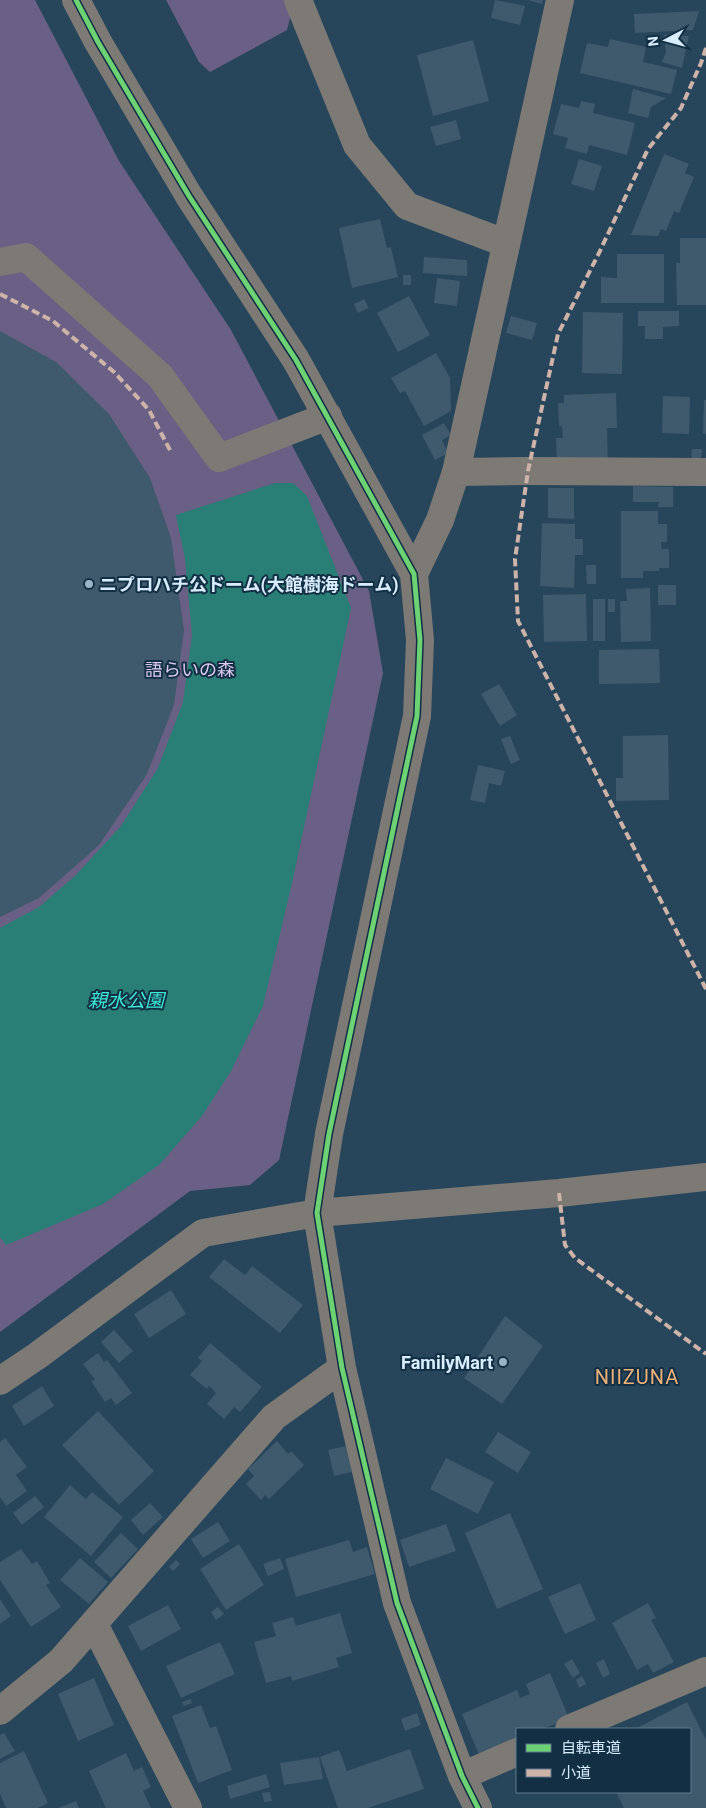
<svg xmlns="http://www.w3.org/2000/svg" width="706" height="1808" font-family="Roboto,'Noto Sans JP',sans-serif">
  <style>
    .green { fill: #6a6085 }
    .water { fill: #297e75 }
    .building { fill: #3f596d }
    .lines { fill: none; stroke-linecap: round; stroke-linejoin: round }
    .minor { stroke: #7d7a75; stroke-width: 28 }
    .quiet { stroke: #ceb3a9; stroke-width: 4; stroke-dasharray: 8 4; stroke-linecap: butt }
    .cycleway-casing { stroke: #122f44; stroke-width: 8 }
    .cycleway { stroke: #6cd273; stroke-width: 5 }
    .poi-dot { fill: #9ab3c5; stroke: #122f44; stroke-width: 2 }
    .labels { text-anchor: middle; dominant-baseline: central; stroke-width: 4; stroke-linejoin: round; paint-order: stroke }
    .poi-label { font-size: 18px; font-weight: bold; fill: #d8edfe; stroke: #122f44; text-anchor: start }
    .park-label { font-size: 18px; fill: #dbcbf2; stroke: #122f44 }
    .water-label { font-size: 19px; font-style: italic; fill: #3ee8d5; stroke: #122f44 }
    .quarter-label { font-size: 20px; letter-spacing: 1px; fill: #edb179; stroke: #122f44 }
  </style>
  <rect width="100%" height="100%" fill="#28465b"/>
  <path class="green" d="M0,0H35L119,161L231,330L369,591L383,673L279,1160L250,1185L190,1191L0,1332Z
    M166,0H287L292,10L287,30L210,72L199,62Z"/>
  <path class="water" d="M275,483H293L307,496L351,608L292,883L263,1006L231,1071L202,1116L159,1165L103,1204L6,1245L0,1237V928L39,907L75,876L121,826L158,768L183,702L192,635L185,559L176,515Z"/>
  <path class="building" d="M495,0L525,6L520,25L491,18Z
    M528,0H543L542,4Z
    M699,11L693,30L635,33L634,14Z
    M664,35L689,36L682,68L662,62L666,52Z
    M610,39L646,47L643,62L677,70L671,94L580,73L587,43L608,47Z
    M473,40L489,101L433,116L417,55Z
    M633,89L666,98L651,107L648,118L628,113Z
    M581,101L595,104L593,113L635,123L627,155L589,145L587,154L565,148L568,138L553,134L561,104L579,108Z
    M456,120L461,139L436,146L430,127Z
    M664,154L689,164L685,173L694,177L679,213L674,211L666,231L661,229L658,236L631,235Z
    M579,159L602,166L594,191L571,184Z
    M380,219L387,248L391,247L398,277L352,288L339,228Z
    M680,238H706V305H677L676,263H680Z
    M617,254H664V303H601V277L617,278Z
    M424,257L467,260V276L423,273Z
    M403,275H411V285H403Z
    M437,278L460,281L457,306L434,303Z
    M409,296L430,335L398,352L377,313Z
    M364,299L369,308L358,313L354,304Z
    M638,311H679V326L663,327V339H645V326H638Z
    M583,312L623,313L622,374L582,373Z
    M511,316L537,323L532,340L506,333Z
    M0,331L56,362L109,414L150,478L171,538L184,630L174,705L147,774L99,845L39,898L0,917Z
    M436,353L450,378L451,411L424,426L405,391L400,393L391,378Z
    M616,393L617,428H607L608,464L557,465L556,438H563L562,426H559L558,403H564V395Z
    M663,396L690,397L689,434L662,433Z
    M704,400H706V434L703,433Z
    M444,423L451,435L442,440L448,453L435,460L422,435Z
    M692,449H702L701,460H691Z
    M633,486L673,487V507H658L659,502H633Z
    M548,488H574V519L548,518Z
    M621,511H658V524H667V542H661L662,549H669V568H659V571H643V578H621Z
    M542,523L575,524V539H583V555H575L574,588L540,586Z
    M586,565H596V584H587Z
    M658,585H676V605H658Z
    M650,588L651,641L621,642L620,601H627L626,589Z
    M586,594L587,641L544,642L543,595Z
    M593,599H605V641H593Z
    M608,599H615V612H608Z
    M659,649L660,683L599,684V650Z
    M499,684L517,715L500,726L481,694Z
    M668,735L669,800L616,801V778H623V736Z
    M510,736L520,760L511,764L501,739Z
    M478,765L505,771L501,786L489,783L485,803L470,800Z
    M224,1259L245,1275L252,1266L303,1305L280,1333L209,1277Z
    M171,1290L186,1314L149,1338L134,1314Z
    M505,1316L543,1346L502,1404L464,1378Z
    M114,1330L133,1351L119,1363L101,1342Z
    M210,1343L262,1387L240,1412L234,1407L224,1419L207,1404L216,1393L209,1386L207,1389L190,1375L202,1361L198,1358Z
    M98,1353L104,1362L107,1360L132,1393L116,1405L111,1398L105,1402L91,1381L95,1380L83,1364Z
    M42,1386L54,1406L24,1426L12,1406Z
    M98,1411L154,1471L119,1505L62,1445Z
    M498,1432L531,1452L518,1473L485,1452Z
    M5,1438L27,1467L16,1475L27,1491L6,1506L0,1497V1442Z
    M277,1441L288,1454L291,1451L304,1465L269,1499L265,1495L261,1500L246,1484L254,1476L248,1469Z
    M346,1446L352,1472L334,1476L328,1450Z
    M446,1458L494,1482L478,1514L430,1489Z
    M70,1485L86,1499L92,1492L123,1517L91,1556L44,1517Z
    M35,1496L44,1507L22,1525L13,1513Z
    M150,1503L163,1517L143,1535L131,1520Z
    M510,1513L543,1589L497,1609L465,1533Z
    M218,1522L230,1541L203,1558L191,1539Z
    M446,1524L456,1551L409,1567L400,1540Z
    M121,1533L138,1549L111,1578L94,1562Z
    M349,1540L353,1552L367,1547L375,1574L296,1597L285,1559Z
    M239,1544L264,1585L226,1610L200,1569Z
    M21,1549L32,1564L37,1561L50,1583L46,1585L61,1607L31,1627L0,1580V1562Z
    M80,1558L108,1582L89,1604L60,1580Z
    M280,1558L284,1569L268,1576L263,1564Z
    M176,1560L180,1564L173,1571L169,1567Z
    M580,1583L596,1620L565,1634L548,1597Z
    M0,1599L11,1616L0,1624Z
    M648,1603L656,1618L651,1620L674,1662L653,1673L648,1664L637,1670L612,1623Z
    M168,1605L181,1629L141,1651L128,1626Z
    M218,1607L224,1614L216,1620L211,1612Z
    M340,1613L352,1653L336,1658L339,1667L292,1681L291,1676L266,1683L254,1642L276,1636L272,1623L293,1617L296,1626Z
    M220,1642L235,1674L181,1698L166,1666Z
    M572,1659L580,1673L573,1678L564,1664Z
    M604,1659L610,1674L603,1678L596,1663Z
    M550,1673L569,1718L543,1729H517V1740L480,1757L462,1714L517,1690L520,1698L530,1694L526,1684Z
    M582,1676L586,1684L579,1688L576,1680Z
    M94,1678L114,1725L78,1741L58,1694Z
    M191,1699L192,1703L184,1706L182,1702Z
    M687,1702L706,1740V1808H624L616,1792H690V1729H635Z
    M201,1705L210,1728L216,1726L232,1770L198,1783L172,1716Z
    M417,1713L421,1725L405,1731L401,1719Z
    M4,1733L15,1751L0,1759V1735Z
    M410,1749L424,1789L368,1808H338L320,1757L339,1750L347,1771Z
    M24,1751L48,1803L38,1808H6L0,1794V1763Z
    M126,1753L134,1771L142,1767L151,1787L143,1791L151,1808H106L89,1771Z
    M319,1757L323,1779L284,1785L280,1763Z
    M266,1774L270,1787L230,1799L227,1786Z
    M270,1792L272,1801L264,1802L262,1793Z
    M76,1801L79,1808H58Z"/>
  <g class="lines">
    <path class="minor" d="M76,0L98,42L189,196L296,360L414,574L420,640L417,716L329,1134L317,1213L342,1368L397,1603L462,1776L478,1808
      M298,0L357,145L407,206L505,243
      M0,262L26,257L160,376L219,458L328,416
      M456,472L528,471L706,472
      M414,574L440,520L456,472L560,0
      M0,1381L37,1356L203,1233L317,1213L559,1193L706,1177
      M94,1624L188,1808
      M0,1711L61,1661L274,1417L342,1368
      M569,1729L706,1671
      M462,1776L517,1752"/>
    <path class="quiet" d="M706,48L701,63L681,108L648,149L599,253L558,334L528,471L515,559L518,621L706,989
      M0,294L53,321L114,372L149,410L171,452
      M559,1193L565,1245L575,1258L706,1354"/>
    <g class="cycleway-casing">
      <path id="cycleway" d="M76,0L98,42L189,196L296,360L414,574L420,640L417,716L329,1134L317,1213L342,1368L397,1603L462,1776L478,1808"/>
    </g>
    <use href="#cycleway" class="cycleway"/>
  </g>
  <g class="poi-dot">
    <circle cx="89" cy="584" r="5"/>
    <circle cx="503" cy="1362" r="5"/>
  </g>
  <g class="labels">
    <g class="poi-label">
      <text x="99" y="584">ニプロハチ公ドーム(大館樹海ドーム)</text>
      <text x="493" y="1362" text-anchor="end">FamilyMart</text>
    </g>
    <g class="park-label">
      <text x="190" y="669">語らいの森</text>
    </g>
    <g class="water-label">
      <text x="126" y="1000">親水公園</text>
    </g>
    <g class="quarter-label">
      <text x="637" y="1377">NIIZUNA</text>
    </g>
  </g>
  <rect x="516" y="1728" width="175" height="65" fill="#122f44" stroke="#617b8e"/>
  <rect x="526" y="1744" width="25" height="8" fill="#6cd273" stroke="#617b8e"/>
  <text x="561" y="1753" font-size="15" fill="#d8edfe">自転車道</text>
  <rect x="526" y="1769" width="25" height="8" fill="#ceb3a9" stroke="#617b8e"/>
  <text x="561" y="1778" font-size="15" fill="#d8edfe">小道</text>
  <g transform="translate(666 40) rotate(264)" stroke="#122f44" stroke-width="4" paint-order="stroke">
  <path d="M0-4L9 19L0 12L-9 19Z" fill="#d8edfe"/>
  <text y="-8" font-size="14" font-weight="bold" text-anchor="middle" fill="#d8edfe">N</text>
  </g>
</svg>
